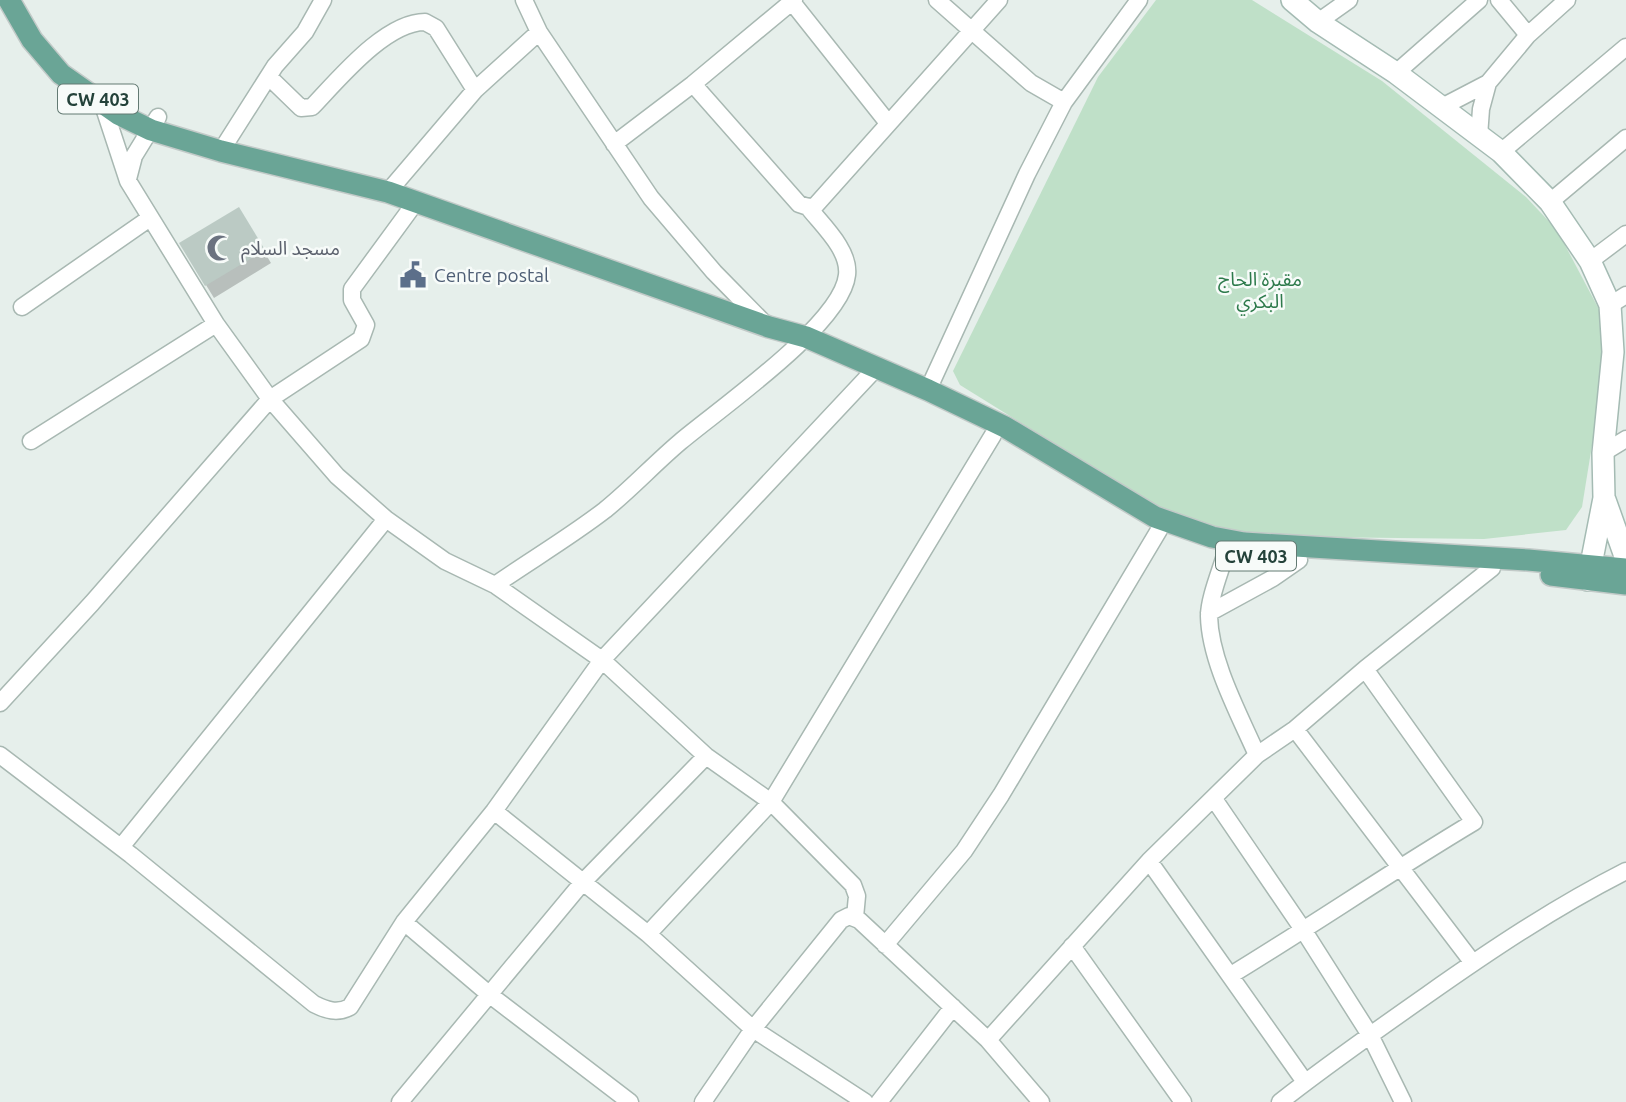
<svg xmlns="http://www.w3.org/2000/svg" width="1626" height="1102" font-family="Ubuntu,'Noto Sans Arabic',sans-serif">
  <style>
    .green { fill: #bfe0c8 }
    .shadow { fill: #0003 }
    .building { fill: #bbcac4 }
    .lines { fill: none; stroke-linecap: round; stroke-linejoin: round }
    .street-casing { stroke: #a8b8b2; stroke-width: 19 }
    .secondary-casing { stroke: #a4bbb3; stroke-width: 24 }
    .primary-casing { stroke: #c2cac8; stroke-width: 24 }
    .street { stroke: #fff; stroke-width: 16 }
    .secondary { stroke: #fff; stroke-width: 21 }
    .primary { stroke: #6aa596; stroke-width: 21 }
    .labels { text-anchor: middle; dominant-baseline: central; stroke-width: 5; stroke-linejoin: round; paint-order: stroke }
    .shield { fill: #f7fbf9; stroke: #637a73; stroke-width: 2 }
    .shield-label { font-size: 18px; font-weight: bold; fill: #24423a }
    .worship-label { font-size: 19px; fill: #5b616d; stroke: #f7fbf9; text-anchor: start }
    .service-label { font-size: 19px; fill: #4e5e75; stroke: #f7fbf9; text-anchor: start }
    .park-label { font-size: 19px; fill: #2d7a4b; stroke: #f7fbf9 }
  </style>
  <rect width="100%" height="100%" fill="#e6efeb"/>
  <path class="green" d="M1156,0H1252L1382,81L1526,197L1557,230L1602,315L1608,346L1582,507L1566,530L1484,539L1237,536L1170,515L960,385L953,371L1098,77Z"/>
  <path class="shadow" d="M238,209L271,263L214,298L181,244Z"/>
  <path class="building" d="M239,207L265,250L205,286L179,243Z"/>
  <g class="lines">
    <g class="street-casing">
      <path id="street" d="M524,0L539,32L651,198L714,272L766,325
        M937,0L1031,83L1064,102
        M1499,0L1528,35
        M792,2L888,123
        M1318,22L1349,0
        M1396,73L1479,0
        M269,77L301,108L312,107C338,80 385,22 425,22L436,28L475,90
        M693,84L799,204L808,207L815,206L999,0
        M102,102L128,181L216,324L270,399L337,476L386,519L445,561L495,585L602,660L706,756L771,802L853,885L857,896L855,917
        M1440,108L1488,83L1528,35L1567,0
        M1479,136L1481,109L1488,83
        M614,144L693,84L794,0
        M221,151L275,66L305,32L323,0
        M1501,152L1626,47
        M128,179L134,156L158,117
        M388,192L475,90L539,32
        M1550,202L1626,138
        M1590,261L1626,234
        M1610,305L1626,295
        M22,307L150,218
        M928,390L1027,174L1064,102L1139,0
        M31,441L216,324
        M1603,453L1626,439
        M1226,552C1221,570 1209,598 1209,616C1210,661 1239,714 1257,755
        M495,585C531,560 570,537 605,510C631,489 654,464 680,442C719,409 842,324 847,275C850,250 822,225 808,207
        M1209,613L1273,578L1299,560
        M0,703L92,603L270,399L361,339L366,325L352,300V289L415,203
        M1295,729L1473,963
        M0,755L131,855L314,1004C326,1010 337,1014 350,1007L404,922L494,811L602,660L877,367
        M1214,799L1304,931L1370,1035L1403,1102
        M494,811L648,934L753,1029L865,1102
        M121,847L386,519
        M1149,861L1305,1082
        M404,922L490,995L630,1102
        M648,934L771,802L993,435
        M885,945L964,851L1001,795L1159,530
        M1072,946L1183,1102
        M1231,975C1313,925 1392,871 1474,822L1365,669
        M988,1040L1149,861L1257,755L1295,729L1365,669L1492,568
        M400,1102L582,883L706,756
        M703,1102L753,1029L841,920L849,916L859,920L988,1040L1041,1102
        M879,1102L953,1007
        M1280,1102C1327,1065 1377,1030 1427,995C1491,950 1555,907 1626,871"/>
    </g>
    <g class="secondary-casing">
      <path id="secondary" d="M1292,0L1318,22L1396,73L1501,152L1550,202L1590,261L1610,305L1613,352L1603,453L1604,498L1588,580
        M1605,500L1626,559"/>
    </g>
    <g class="primary-casing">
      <path id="primary" d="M9,0L32,40L61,74L118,114L151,130L221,151L388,192L769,327L806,337L928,390L1005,427L1155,517L1212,537L1244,543L1528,560L1626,569
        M1551,575L1626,584"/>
    </g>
    <use href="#street" class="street"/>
    <use href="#secondary" class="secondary"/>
    <use href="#primary" class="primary"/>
  </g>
  <defs>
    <g id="mosque-bare" transform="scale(2.1)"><path d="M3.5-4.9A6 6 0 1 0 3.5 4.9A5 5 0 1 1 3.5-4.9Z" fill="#6b7280" stroke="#f7fbf9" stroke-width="2.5" paint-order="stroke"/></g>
    <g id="civic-bare" transform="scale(2.1)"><path d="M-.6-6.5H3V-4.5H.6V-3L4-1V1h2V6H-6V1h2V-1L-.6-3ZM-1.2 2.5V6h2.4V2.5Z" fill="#5c6f8a" stroke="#f7fbf9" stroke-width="2.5" paint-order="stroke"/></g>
  </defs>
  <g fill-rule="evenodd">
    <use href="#mosque-bare" x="220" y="248"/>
    <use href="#civic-bare" x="413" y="275"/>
  </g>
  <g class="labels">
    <g class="shield">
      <rect x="58" y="84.5" width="80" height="29" rx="5"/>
      <rect x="1216" y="541.5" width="80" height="29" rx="5"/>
    </g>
    <g class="shield-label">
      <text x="98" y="99">CW 403</text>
      <text x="1256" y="556">CW 403</text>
    </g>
    <g class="worship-label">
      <text x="241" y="248">مسجد السلام</text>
    </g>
    <g class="service-label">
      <text x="434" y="275">Centre postal</text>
    </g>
    <g class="park-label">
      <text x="1260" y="279">مقبرة الحاج<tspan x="1260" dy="22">البكري</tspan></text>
    </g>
  </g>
</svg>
